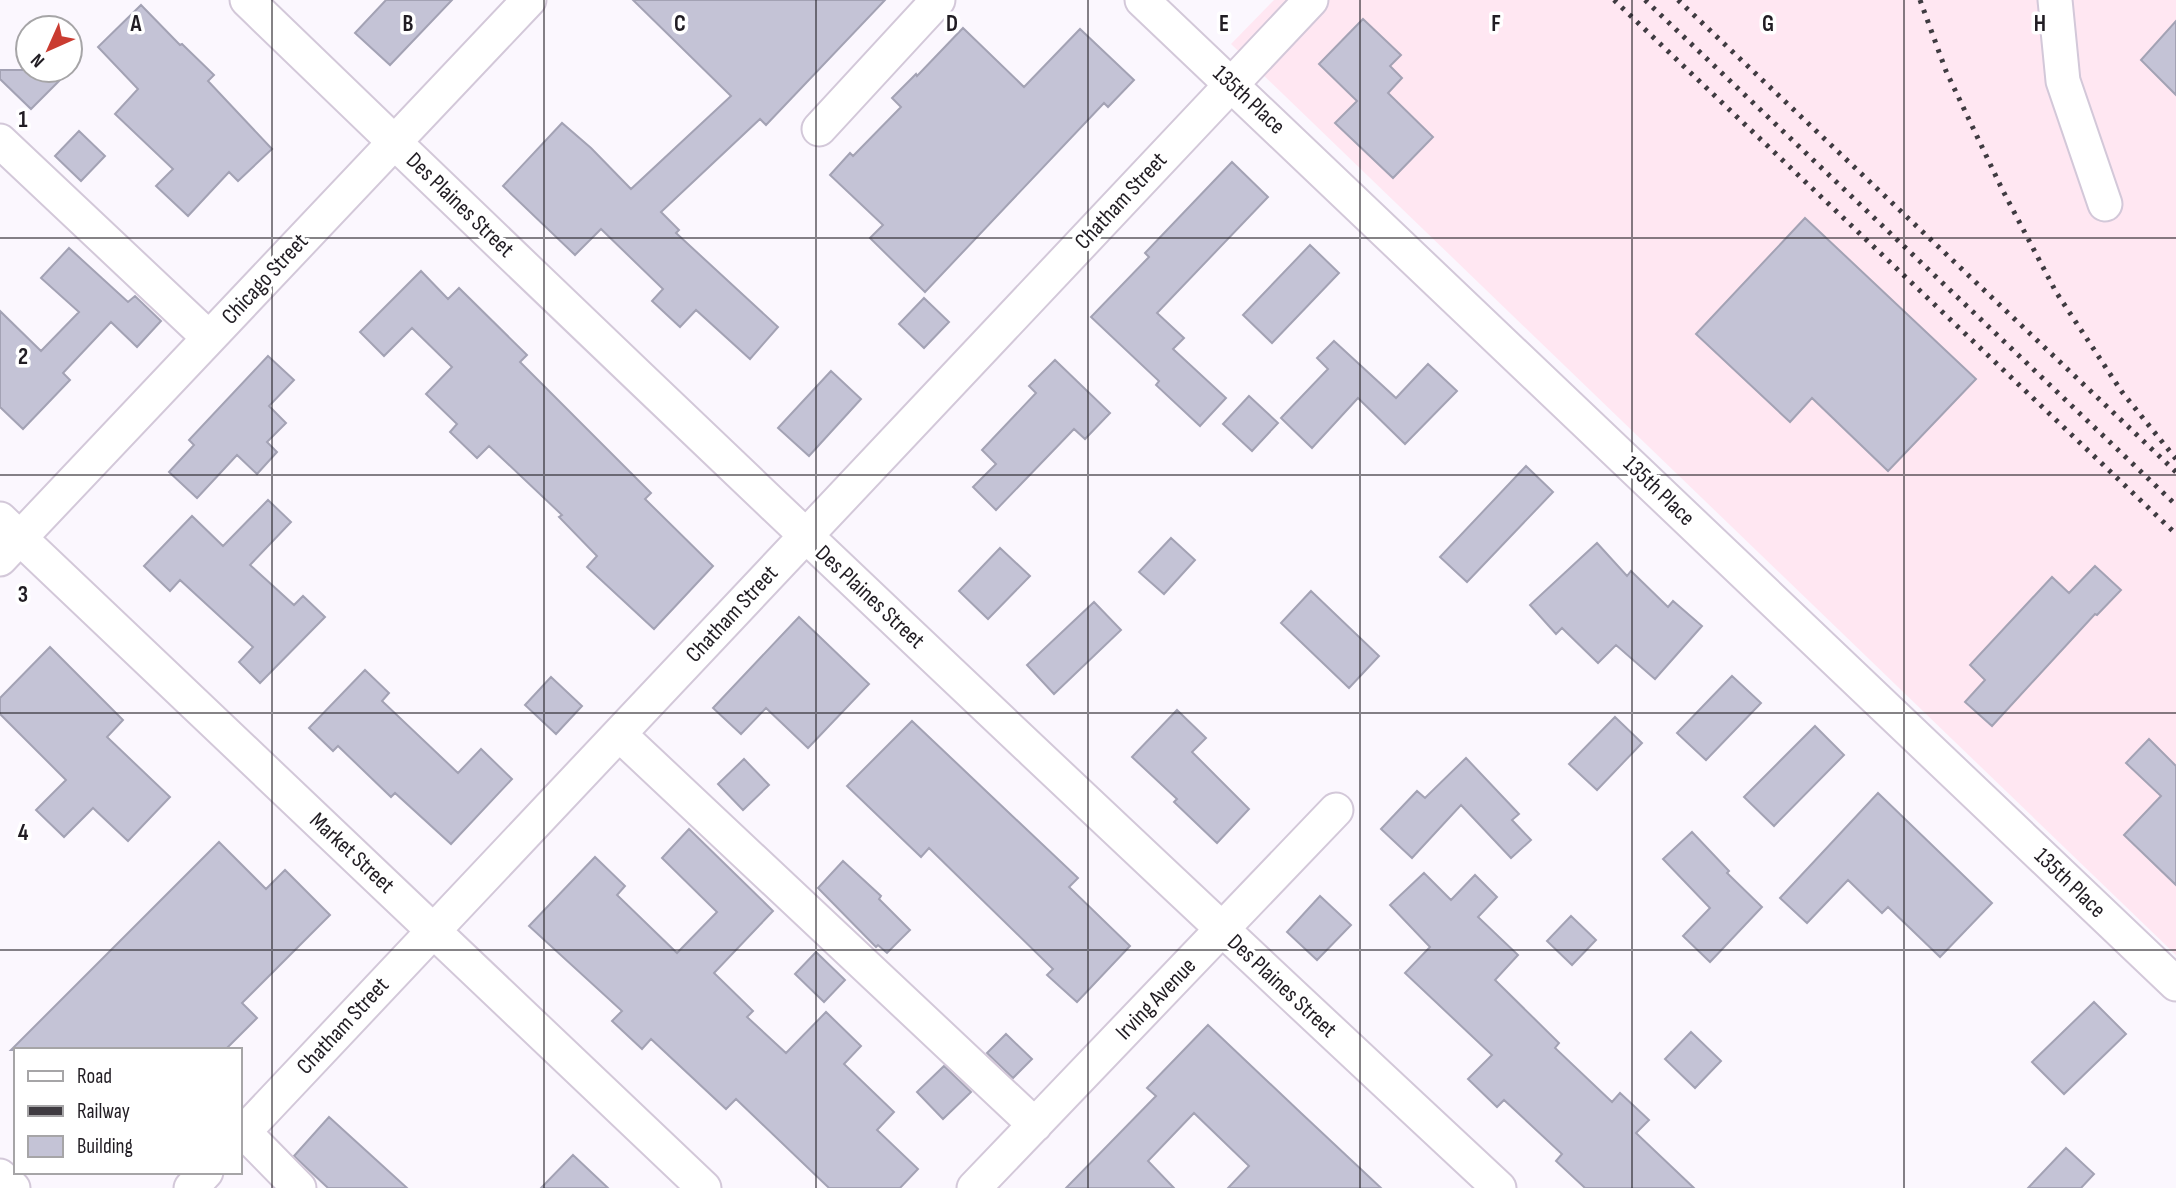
<svg xmlns="http://www.w3.org/2000/svg" width="2176" height="1188" font-family="'Sofia Sans Condensed',sans-serif">
  <style>
    .industrial { fill: #ffe7f2 }
    .building { fill: #c4c3d6; stroke: #a3a2b4; stroke-width: 2 }
    .lines { fill: none; stroke-linecap: round; stroke-linejoin: round }
    .minor-casing { stroke: #d3c8d9; stroke-width: 37 }
    .minor { stroke: #fff; stroke-width: 33 }
    .rail { stroke: #3f3b41; stroke-width: 5; stroke-dasharray: 3.5 7; stroke-linecap: butt }
    .grid { fill: none; stroke: #211d23; stroke-width: 2; stroke-opacity: 0.55 }
    .labels { text-anchor: middle; dominant-baseline: central; stroke-width: 7; stroke-linejoin: round; paint-order: stroke }
    .street-label { font-size: 23px; fill: #211d23; stroke: #fff }
    .grid-label { font-size: 23px; text-anchor: middle; font-weight: bold; fill: #211d23; stroke: #fff; stroke-width: 7; stroke-linejoin: round; paint-order: stroke }
  </style>
  <rect width="100%" height="100%" fill="#fbf7fe"/>
  <path class="industrial" d="M1274,0H2176V955L1231,44Z"/>
  <path class="building" d="M386,0H452L390,65L355,33Z
    M633,0H885L766,125L760,119L661,212L679,230L676,233L778,327L750,359L696,310L680,327L652,301L663,289L601,229L575,255L503,186L562,123L591,148L631,189L731,96Z
    M141,5L180,45L182,44L214,75L208,81L272,149L238,181L229,172L188,216L156,186L173,169L115,114L138,89L98,47Z
    M1363,19L1401,55L1390,66L1402,78L1388,93L1433,137L1393,178L1335,123L1357,101L1319,64Z
    M2176,21V95L2141,60Z
    M963,28L1024,87L1080,29L1134,80L1108,107L1104,103L925,292L870,238L883,225L830,175L850,153L853,156L901,107L892,98L916,74L917,76Z
    M0,70H70L31,109L0,79Z
    M79,131L105,156L81,181L55,156Z
    M1232,162L1268,197L1157,313L1184,338L1173,349L1226,398L1200,426L1156,385L1159,381L1091,317L1149,257L1145,253Z
    M1805,218L1976,379L1888,471L1812,398L1790,422L1696,334Z
    M1310,245L1339,273L1272,343L1243,315Z
    M69,248L128,302L135,296L161,321L137,347L111,322L63,373L70,380L23,429L0,407V311L41,351L79,312L41,278Z
    M421,271L448,299L459,288L527,355L520,362L651,493L645,499L713,566L654,629L587,567L597,556L559,517L562,515L489,446L477,458L450,432L457,424L426,394L452,367L412,328L384,356L360,332Z
    M924,298L949,322L924,348L899,324Z
    M1334,341L1396,398L1428,364L1457,391L1405,444L1358,398L1312,448L1281,418L1328,369L1317,358Z
    M268,356L294,380L269,406L286,423L267,442L277,452L257,474L237,455L197,498L169,472L194,445L189,440Z
    M1055,360L1110,413L1085,439L1074,429L996,510L973,487L996,464L982,450L1036,393L1029,386Z
    M831,371L861,399L809,456L778,428Z
    M1249,396L1278,423L1252,451L1223,424Z
    M1526,466L1553,492L1467,582L1440,557Z
    M268,500L291,522L250,565L294,605L303,596L325,617L260,683L239,662L253,647L180,580L170,591L144,566L192,516L223,546Z
    M1171,538L1195,560L1164,594L1139,572Z
    M1597,543L1627,576L1631,571L1668,607L1673,601L1702,626L1655,679L1616,645L1598,663L1562,628L1556,634L1530,605Z
    M1000,548L1030,576L988,619L959,591Z
    M2095,566L2121,590L2097,615L2095,614L1992,726L1965,702L1985,680L1970,665L2052,577L2069,593Z
    M1311,591L1379,656L1349,688L1281,623Z
    M1094,602L1121,630L1054,694L1027,665Z
    M799,617L869,684L808,748L766,708L741,734L713,708Z
    M50,647L123,720L107,737L170,797L128,841L93,808L64,837L36,810L66,780L0,714V698Z
    M365,670L389,693L382,701L458,773L481,749L512,779L451,844L395,793L391,797L338,746L333,751L309,728Z
    M1732,676L1761,703L1706,760L1677,733Z
    M551,677L582,706L556,734L525,705Z
    M1177,710L1206,738L1192,752L1249,809L1217,843L1174,802L1177,799L1132,757Z
    M1615,717L1642,743L1597,790L1569,764Z
    M912,721L1078,878L1069,887L1130,946L1077,1002L1047,975L1053,969L929,848L921,857L847,786Z
    M1815,726L1844,755L1774,826L1744,797Z
    M2149,739L2176,766V885L2124,835L2161,796L2126,763Z
    M1466,758L1519,814L1512,820L1531,840L1511,858L1461,805L1412,858L1381,829L1417,791L1425,798Z
    M744,759L769,785L743,810L718,784Z
    M1878,793L1992,903L1940,957L1888,907L1882,913L1848,880L1807,923L1780,898Z
    M689,829L773,911L714,973L753,1011L747,1017L786,1053L826,1012L861,1046L844,1064L894,1112L877,1130L918,1169L900,1188H829L736,1099L726,1109L651,1039L642,1049L612,1021L622,1011L529,926L595,857L625,886L617,895L677,953L717,912L662,858Z
    M1692,832L1729,871L1727,873L1762,907L1710,962L1683,936L1710,908L1663,859Z
    M219,842L266,889L285,870L330,915L242,1003L257,1018L225,1050H11Z
    M843,861L881,896L879,899L910,930L887,953L878,945L876,947L818,888Z
    M1424,873L1451,900L1475,875L1497,897L1478,917L1518,955L1495,980L1559,1043L1555,1048L1612,1102L1620,1093L1649,1120L1636,1133L1694,1188H1585L1556,1161L1562,1154L1504,1100L1497,1107L1468,1079L1492,1055L1405,973L1430,947L1390,905Z
    M1320,896L1351,925L1317,960L1287,932Z
    M1571,916L1596,940L1572,965L1547,941Z
    M816,952L845,980L824,1002L795,974Z
    M2094,1002L2126,1034L2064,1094L2032,1062Z
    M1208,1025L1301,1113L1381,1188H1228L1249,1166L1194,1113L1148,1161L1174,1188H1066L1156,1096L1147,1088Z
    M1691,1032L1721,1061L1695,1088L1665,1059Z
    M1006,1034L1032,1059L1013,1078L987,1053Z
    M944,1066L971,1092L943,1119L917,1092Z
    M329,1117L407,1188H328L294,1156Z
    M2066,1148L2094,1174L2081,1188H2028Z
    M573,1155L608,1188H541Z"/>
  <g class="lines">
    <g class="minor-casing">
      <path id="minor" d="M247,0C661,400 1078,796 1499,1188
        M1142,0L2176,984
        M2055,0L2063,81L2105,204
        M819,129L938,0
        M0,141L209,338
        M0,519L704,1188
        M0,559L529,0
        M619,734L1035,1125
        M244,1132L299,1188
        M240,1136L1311,0
        M0,1176L13,1188
        M191,1188L206,1172
        M974,1188L1336,810"/>
    </g>
    <use href="#minor" class="minor"/>
    <path class="rail" d="M1614,0L2176,534
      M1645,0L2176,505
      M1678,0L2176,472
      M1920,0L1946,71L2002,189L2056,292L2122,392L2176,459"/>
  </g>
  <path class="grid" d="M272,0V1188M544,0V1188M816,0V1188M1088,0V1188M1360,0V1188M1632,0V1188M1904,0V1188M0,238H2176M0,475H2176M0,713H2176M0,950H2176"/>
  <g class="labels">
    <g class="street-label">
      <text transform="translate(1249 100) rotate(43)">135th Place</text>
      <text transform="translate(1121 201) rotate(-47)">Chatham Street</text>
      <text transform="translate(460 205) rotate(44)">Des Plaines Street</text>
      <text transform="translate(265 279) rotate(-47)">Chicago Street</text>
      <text transform="translate(1659 491) rotate(44)">135th Place</text>
      <text transform="translate(870 597) rotate(43)">Des Plaines Street</text>
      <text transform="translate(732 614) rotate(-47)">Chatham Street</text>
      <text transform="translate(352 853) rotate(43)">Market Street</text>
      <text transform="translate(2070 883) rotate(44)">135th Place</text>
      <text transform="translate(1282 986) rotate(43)">Des Plaines Street</text>
      <text transform="translate(1156 999) rotate(-46)">Irving Avenue</text>
      <text transform="translate(343 1026) rotate(-47)">Chatham Street</text>
    </g>
  </g>
  <g class="grid-label">
    <text x="136" y="31">A</text>
    <text x="408" y="31">B</text>
    <text x="680" y="31">C</text>
    <text x="952" y="31">D</text>
    <text x="1224" y="31">E</text>
    <text x="1496" y="31">F</text>
    <text x="1768" y="31">G</text>
    <text x="2040" y="31">H</text>
    <text x="23" y="127">1</text>
    <text x="23" y="364">2</text>
    <text x="23" y="602">3</text>
    <text x="23" y="840">4</text>
  </g>
  <rect x="14" y="1048" width="228" height="126" fill="#ffffff" stroke="#a6a5a7" stroke-width="2"/>
  <rect x="28" y="1071" width="35" height="10" fill="#ffffff" stroke="#a6a5a7" stroke-width="2"/>
  <text x="77" y="1083" font-size="21" fill="#211d23">Road</text>
  <rect x="28" y="1106" width="35" height="10" fill="#3f3b41" stroke="#a6a5a7" stroke-width="2"/>
  <text x="77" y="1118" font-size="21" fill="#211d23">Railway</text>
  <rect x="28" y="1136" width="35" height="21" fill="#c4c3d6" stroke="#a6a5a7" stroke-width="2"/>
  <text x="77" y="1153" font-size="21" fill="#211d23">Building</text>
  <g transform="translate(49 49) rotate(225)"><circle r="33" fill="#ffffff" stroke="#a6a5a7" stroke-width="2"/>
  <path d="M0-5L12 26L0 18L-12 26Z" fill="#ca3c31"/>
  <text y="-10" font-size="19" font-weight="bold" text-anchor="middle" fill="#211d23">N</text>
  </g>
</svg>
